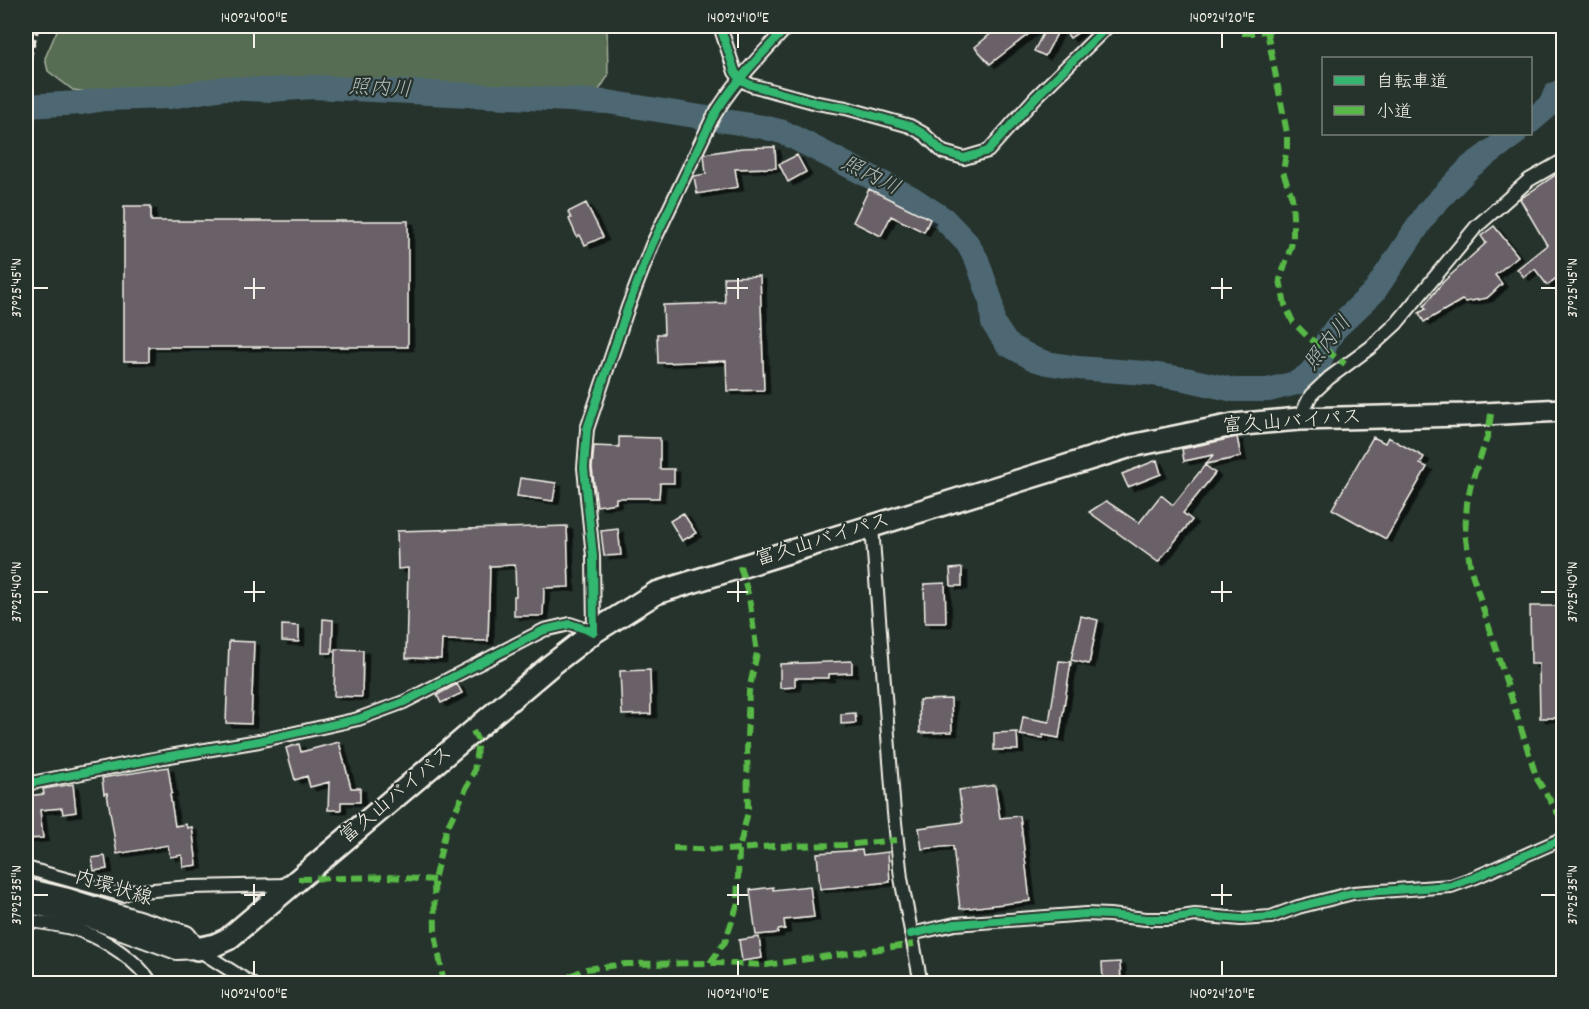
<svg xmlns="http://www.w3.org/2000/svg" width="1589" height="1009" font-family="Dekko,'Klee One',sans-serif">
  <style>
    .green { fill: #566d52; stroke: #a5af9d; stroke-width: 1.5 }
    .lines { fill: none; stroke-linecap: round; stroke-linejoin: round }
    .river { stroke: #4d6873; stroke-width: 24 }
    .building { fill: #696068; stroke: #f4f1e8; stroke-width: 1.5; filter: url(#shadow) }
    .minor-casing { stroke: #f4f1e8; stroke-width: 16 }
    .secondary-casing { stroke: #f4f1e8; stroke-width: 22 }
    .trunk-casing { stroke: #f4f1e8; stroke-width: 26 }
    .minor { stroke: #26332d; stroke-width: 12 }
    .secondary { stroke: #26332d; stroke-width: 18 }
    .trunk { stroke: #26332d; stroke-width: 21 }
    .rail { stroke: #f4f1e8; stroke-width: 4; stroke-dasharray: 9 4.5; stroke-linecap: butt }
    .quiet { stroke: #58b947; stroke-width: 6; stroke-dasharray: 12 6; stroke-linecap: butt }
    .cycleway-casing { stroke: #26332d; stroke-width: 11 }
    .cycleway { stroke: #33b770; stroke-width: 8 }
    .ticks { fill: none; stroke: #f4f1e8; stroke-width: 2 }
    .labels { text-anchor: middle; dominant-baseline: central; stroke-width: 4.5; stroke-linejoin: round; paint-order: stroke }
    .street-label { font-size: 20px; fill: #f4f1e8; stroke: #26332d }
    .water-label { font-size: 21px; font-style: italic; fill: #b1bab9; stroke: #26332d }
    .neatline { fill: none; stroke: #f4f1e8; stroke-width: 2 }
    .ticks-label { font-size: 15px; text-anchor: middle; fill: #f4f1e8 }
  </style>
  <defs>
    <filter id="shadow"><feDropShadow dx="5.5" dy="3.5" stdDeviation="0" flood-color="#0009"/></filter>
  </defs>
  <rect width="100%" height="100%" fill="#26332d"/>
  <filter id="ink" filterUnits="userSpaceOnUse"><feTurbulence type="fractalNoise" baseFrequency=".0167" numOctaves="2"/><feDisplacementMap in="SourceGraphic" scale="12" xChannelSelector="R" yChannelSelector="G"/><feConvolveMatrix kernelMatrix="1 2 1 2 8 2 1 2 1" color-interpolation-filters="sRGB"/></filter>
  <g filter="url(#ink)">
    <path class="green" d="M59,26H607L608,76L594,98L495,87L319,78L244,83L136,98L73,90L48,71L45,58Z"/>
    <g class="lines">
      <path class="river" d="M26,106L81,103L104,99L170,97L224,88L270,90L313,87L608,102L763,127L783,132L912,198L944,219L967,243L977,260L991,301L993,323L1007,344L1034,359L1047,363L1078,368L1145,373L1185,379L1234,390H1268L1296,383L1309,374L1320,361L1327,341L1335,329L1374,292L1429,210L1470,167L1515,134
        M1530,122L1551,104L1555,94L1564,90"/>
    </g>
    <path class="building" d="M1000,26H1039L990,64L975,47Z
      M1047,26H1061L1045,56L1034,51Z
      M1061,26H1088L1070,38Z
      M775,147L776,168L735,169L738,187L697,194L694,176L706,174L704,154L742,148Z
      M797,155L806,172L788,182L779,164Z
      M1563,170V273L1547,285L1535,269L1524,277L1517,269L1547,245L1520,199Z
      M869,189L930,219L924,232L891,216L881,236L853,222Z
      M586,203L603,237L585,245L580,235L577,237L569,219L571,218L568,212Z
      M124,206H151V221H408V347H149V361H124Z
      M1494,226L1518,256L1495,275L1502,284L1487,298L1465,302L1462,300L1424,322L1419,313L1426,309L1424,306L1443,282L1486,243L1481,236Z
      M760,276L764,390L727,391L726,361L658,363L657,334H664L663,305L725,303L724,277Z
      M619,437L660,438V469H674V483H660L659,498H616V503L597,506L592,468L594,446L619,447Z
      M1237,437L1241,457L1206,464L1213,455L1184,461L1182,449Z
      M1373,437L1385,443L1388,437L1424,457L1420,464L1427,467L1386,539L1332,509Z
      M1157,460L1161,474L1128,487L1122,474Z
      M1205,465L1215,473L1183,513L1192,520L1158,562L1089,512L1106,501L1139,523L1161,495L1173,505Z
      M520,478L556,483L553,501L517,496Z
      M683,513L696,533L682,541L670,521Z
      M567,526L569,587L544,588L543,616H514V596H516L515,565L490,566L488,641L442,640L441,659L406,658L408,568L398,569L397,531Z
      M618,529L621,555L604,556L601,531Z
      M962,568V586H951L950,569Z
      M945,583L946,623H925L924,584Z
      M1530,606H1563V718H1540L1539,664H1531Z
      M1081,616L1098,620L1089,664L1071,660Z
      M323,619L333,620L332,653H322Z
      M282,625L299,626V642L282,641Z
      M229,641L254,642L251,724L226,723Z
      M335,649L363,650L362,697L334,696Z
      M852,661V673L829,674V678H795V687L780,688V664Z
      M1059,661L1071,662L1059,738L1043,735V738L1020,735L1023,717L1049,722Z
      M650,670L651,714L622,715L620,671Z
      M457,684L462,693L441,703L437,695Z
      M951,699L952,732L920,733L919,700Z
      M855,713L856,723L841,724V714Z
      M1017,732L1018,750H994V733Z
      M339,742L351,788H360V802H341V810H328L329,782L310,787L307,776L295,780L286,748L299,744L301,752Z
      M168,767L172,793L170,794L175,826L186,824L187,828L192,827L197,865L183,867L182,855L170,857L168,845L117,854L107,793L104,794L102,778Z
      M73,784L76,812L63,814L62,808L40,810L43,838L26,839V796L44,794L43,789Z
      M995,785L1000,818L1020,816L1030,901L960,909L953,846L922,849L919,828L963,822L959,790Z
      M862,850L863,855L888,852L890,882L820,889L817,853Z
      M105,856L107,869L94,871L92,858Z
      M810,886L814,917L784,920L785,929L778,930V933L756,935L750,890L773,887V890Z
      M759,937L762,958L742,961L739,940Z
      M1120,962L1121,984H1109V979H1103L1102,963Z"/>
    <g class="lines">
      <g class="minor-casing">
        <path id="minor" d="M720,26L735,72L741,80L751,85L817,103L846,108L910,126L924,134L943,152L964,158L988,151L1036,97L1108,26
          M1299,419L1311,395L1329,378L1371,347L1397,323L1476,227L1529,180L1564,160
          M872,527L894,813L901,878L921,984
          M26,784L164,757L259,741L358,719L404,702L544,630L570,624L594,632L593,556L584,468L587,429L628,307L652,245L712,119C732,84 761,55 788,26
          M26,868L123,895L128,892L191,887L290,885
          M26,920C43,923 64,925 81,931C106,940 138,961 152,984
          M911,934L955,924L1086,914L1109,915L1146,919H1169L1195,915L1241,919L1271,917L1298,907L1353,893L1451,886L1476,877L1564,838
          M197,949L252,984"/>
      </g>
      <g class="secondary-casing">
        <path id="secondary" d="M26,888L68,898L186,935L197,949
          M26,903L89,918L177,950L197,949"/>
      </g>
      <g class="trunk-casing">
        <path id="trunk" d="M197,949L215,945L228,939L550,666L594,632L656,593L1131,446L1233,425L1299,419L1464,415L1564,410"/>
      </g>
      <use href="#minor" class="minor"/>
      <use href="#secondary" class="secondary"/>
      <use href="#trunk" class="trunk"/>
      <path class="rail" d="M26,73L38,26"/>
      <path class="quiet" d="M1441,26L1448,29L1478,26
        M1525,26L1564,27
        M1267,31L1287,133V147L1283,172L1292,197L1293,217V240L1280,280L1285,305L1293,322L1308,337L1345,364
        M1242,33H1253L1291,26H1314
        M1491,414L1488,435L1471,484L1467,503L1465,533L1471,570L1537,779L1564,823
        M673,848L726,850L774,846L845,845L897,840
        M298,879L389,877L434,880
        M710,963L725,942L737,906L739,849L748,812L747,739L749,691L757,653L749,597L740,566
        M444,984L435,933L434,880L446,830L474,772L477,748V739L473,731
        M553,984L586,969L626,964L716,963L766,965L914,944"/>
      <g class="cycleway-casing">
        <path id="cycleway" d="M720,26L735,72L741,80L751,85L817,103L846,108L910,126L924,134L943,152L964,158L988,151L1036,97L1108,26
          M26,784L164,757L259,741L358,719L404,702L544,630L570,624L594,632L593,556L584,468L587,429L628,307L652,245L712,119C732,84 761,55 788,26
          M911,934L955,924L1086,914L1109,915L1146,919H1169L1195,915L1241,919L1271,917L1298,907L1353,893L1451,886L1476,877L1564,838"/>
      </g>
      <use href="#cycleway" class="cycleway"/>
    </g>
  </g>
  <path class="ticks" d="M254,33V48M738,33V48M1222,33V48M254,278V299M738,278V299M1222,278V299M33,288H48M244,288H265M727,288H748M1211,288H1232M1541,288H1556M254,581V602M738,581V602M1222,581V602M33,592H48M244,592H265M727,592H748M1211,592H1232M1541,592H1556M254,884V905M738,884V905M1222,884V905M33,895H48M244,895H265M727,895H748M1211,895H1232M1541,895H1556M254,961V976M738,961V976M1222,961V976"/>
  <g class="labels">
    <g class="street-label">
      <text transform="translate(1292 423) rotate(-4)">富久山バイパス</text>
      <text transform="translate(823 541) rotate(-17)">富久山バイパス</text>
      <text transform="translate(397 796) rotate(-40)">富久山バイパス</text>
      <text transform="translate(113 889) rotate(17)">内環状線</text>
    </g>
    <g class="water-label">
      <text transform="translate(380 90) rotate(3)">照内川</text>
      <text transform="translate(870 177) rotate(27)">照内川</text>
      <text transform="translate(1329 344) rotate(-52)">照内川</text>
    </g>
  </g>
  <rect width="1589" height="1009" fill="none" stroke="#26332d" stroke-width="66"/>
  <rect x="1322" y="57" width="210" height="78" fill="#26332d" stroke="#787f78" stroke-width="1.5"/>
  <rect x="1334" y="76" width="30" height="9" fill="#33b770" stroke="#787f78" stroke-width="1.5"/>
  <text x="1376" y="87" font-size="18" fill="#f4f1e8">自転車道</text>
  <rect x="1334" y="106" width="30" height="9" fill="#58b947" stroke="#787f78" stroke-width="1.5"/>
  <text x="1376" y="117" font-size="18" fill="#f4f1e8">小道</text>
  <rect x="33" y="33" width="1523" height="943" class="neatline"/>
  <g class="ticks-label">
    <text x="254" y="22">140°24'00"E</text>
    <text x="738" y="22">140°24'10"E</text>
    <text x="1222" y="22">140°24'20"E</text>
    <text transform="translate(16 288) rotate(-90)" y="5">37°25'45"N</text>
    <text transform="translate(1572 288) rotate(-90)" y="5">37°25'45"N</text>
    <text transform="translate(16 592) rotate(-90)" y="5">37°25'40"N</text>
    <text transform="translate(1572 592) rotate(-90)" y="5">37°25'40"N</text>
    <text transform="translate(16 895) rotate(-90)" y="5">37°25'35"N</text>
    <text transform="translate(1572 895) rotate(-90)" y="5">37°25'35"N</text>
    <text x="254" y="998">140°24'00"E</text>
    <text x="738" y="998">140°24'10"E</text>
    <text x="1222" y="998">140°24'20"E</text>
  </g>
</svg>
